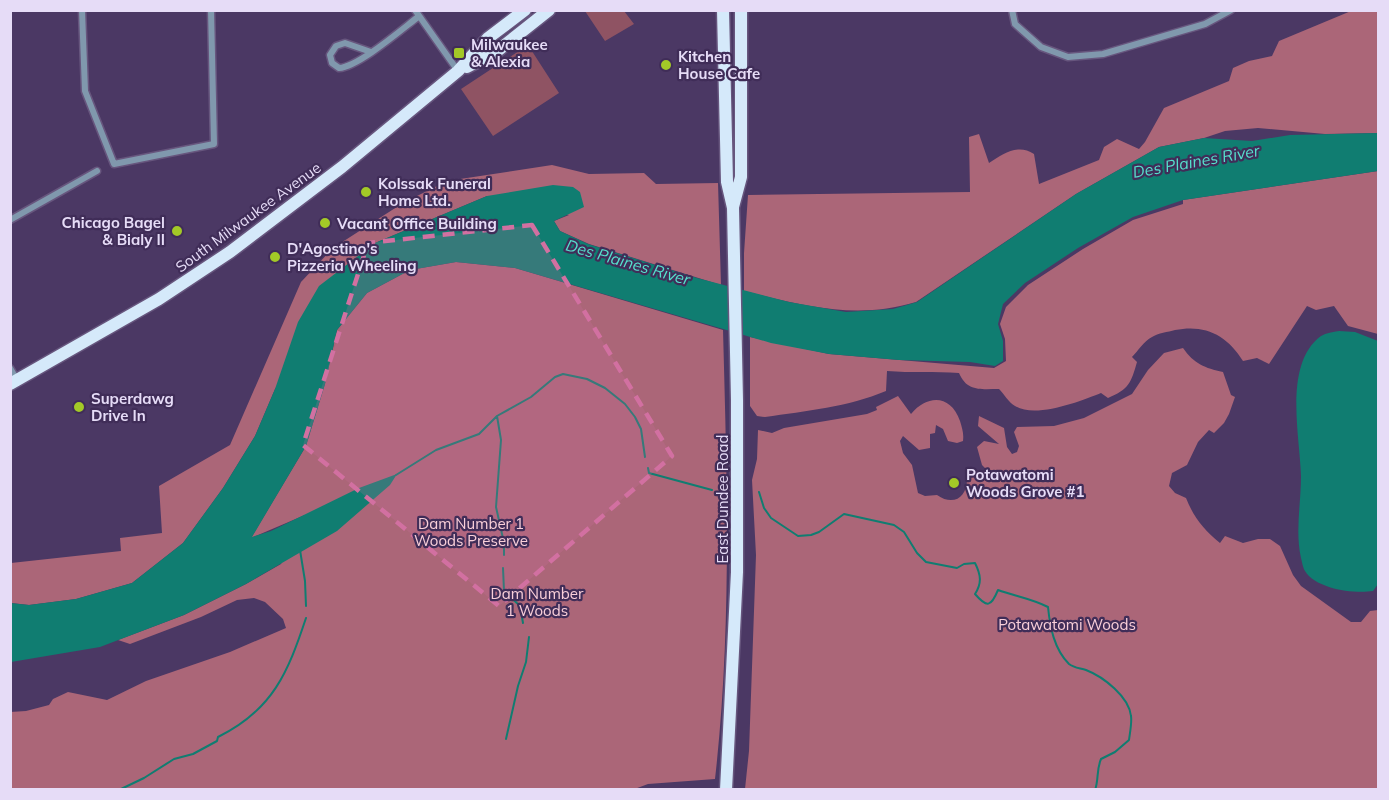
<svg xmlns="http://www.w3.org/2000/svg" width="1389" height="800" font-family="Mulish,sans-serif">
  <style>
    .green { fill: #8f5363 }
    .forest { fill: #ab6678 }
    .water { fill: #107d71 }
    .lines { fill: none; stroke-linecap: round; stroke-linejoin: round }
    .stream { stroke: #107d71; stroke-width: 2 }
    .minor-casing { stroke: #67567e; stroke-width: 9 }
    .primary-casing { stroke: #67567e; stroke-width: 15 }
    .minor { stroke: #8098ad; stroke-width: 6 }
    .primary { stroke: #d5e9fa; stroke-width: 12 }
    .marked { fill: #d270a1; fill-opacity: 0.2; stroke: #d270a1; stroke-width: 4.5; stroke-dasharray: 12 8; stroke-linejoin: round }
    .poi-dot { fill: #a3c927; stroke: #402d58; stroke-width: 2 }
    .labels { text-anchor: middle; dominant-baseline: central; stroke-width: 4.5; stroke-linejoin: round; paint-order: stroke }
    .poi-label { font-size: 15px; font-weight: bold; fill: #e6dcf7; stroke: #402d58; text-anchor: start }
    .street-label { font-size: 15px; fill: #e6dcf7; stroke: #402d58 }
    .park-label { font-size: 15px; fill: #f9cfd9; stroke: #402d58 }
    .water-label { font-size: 16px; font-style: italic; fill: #56e0cd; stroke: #402d58 }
  </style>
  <rect width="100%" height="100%" fill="#4b3864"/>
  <path class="green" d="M585,11H624L634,24L605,41Z
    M528,45L559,93L493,136L461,89Z"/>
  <path class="forest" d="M1351,11H1378V133L1325,134L1258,128L1225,131L1204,138L1159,147L1076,194L916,302C857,320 803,306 744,291V253L748,195L970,192L969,137L979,134L989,163C1003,154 1018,143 1034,154L1039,184L1099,160L1104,147L1117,139L1139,149L1145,142L1164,108L1229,81L1233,68L1249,61L1272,56L1279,41Z
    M552,165L589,174L644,173L656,184L718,183L721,285L589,244L560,231L554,221L569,215L487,196L375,243L275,389L255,436L223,488L183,543L132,583L76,599L29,605L11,603V563L121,551L120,538L162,533L159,486L230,445L301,282L333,248L403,203L447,181Z
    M1378,171V334L1348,326L1334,306L1316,310L1307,306L1269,364L1257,358L1243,361C1227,335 1205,324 1175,330C1168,332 1158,333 1152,337C1144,341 1138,351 1132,357L1137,362C1131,383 1129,389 1108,398L1101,393C1081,401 1035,419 1015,406C1009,403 1004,394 999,389C981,389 967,392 959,373C935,371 911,373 887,371L886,391C848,407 806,411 765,417L757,416L750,406V337L829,354L994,368L1006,361L1005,339L1000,324L1006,307L1028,285L1083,249L1133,220L1183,204V200Z
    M456,262L515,268L723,330C727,479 732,630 715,779L648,784L632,790L11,789L10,712L26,711L49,705L53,699L68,692L107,700L146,681L230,652L286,628L283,619L265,602L254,598L237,600L201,617L130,644L118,640L184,615L246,584L281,564L305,515L251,538L306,446L325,384L337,330L367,293L410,270Z
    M1183,348C1194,364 1205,368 1223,372L1231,395L1235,397L1229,414L1224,423L1214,433L1209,430L1198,442L1187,465L1172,473L1169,486L1175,493L1186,498C1194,518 1204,530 1220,543L1225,536L1243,543L1258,539H1270L1280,546L1293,575L1301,586L1351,622H1361L1370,611L1378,610V789H745L749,751L756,555L752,480L757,459L758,430L772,433L784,428L867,414L877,410L876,407L898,396L911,414C928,394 951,395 960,421C962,428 964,433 963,441L957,443L948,441L943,429L936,425L935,433L930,434V448L919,450L903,436L900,441L903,453L912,465L918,493L925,496L937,495C957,509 971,492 966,471L978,474L987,470L982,465L977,447L984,441L999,444L978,426L979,416L1004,428L1007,447L1012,454L1017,452L1019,446L1014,432L1017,427L1054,426L1084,418L1132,394L1148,370L1164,353Z"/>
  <path class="water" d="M1378,133V171L1183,200L1133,217L1078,248L1025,283L1003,304L998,324L1003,341V361L995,366L970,362L899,360L829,354L771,343L515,268L456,262L410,270L367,293L337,330L325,384L306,446L252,537L271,531L359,488L397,474L390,485L337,531L246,584L184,615L100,647L11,662L10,603L29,605L76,599L132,583L183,543L223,488L255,436L275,389L298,322L319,286L375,243L487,196L553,185L573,187L580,192L584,207L554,221L560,231L588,244L697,278L789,302L846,312L893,309L917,302L1076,194L1159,147L1204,138L1252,141L1290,135Z
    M1339,331L1355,332L1378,341V584L1373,591C1354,594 1316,589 1305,571C1303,568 1302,562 1301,558C1295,531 1301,504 1301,476C1300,436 1283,364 1321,336C1326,333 1333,332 1339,331Z"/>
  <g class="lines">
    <path class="stream" d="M497,416L501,440L496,507L504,543V555
      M648,468L649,473L712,490
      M396,475L436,450L479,434L497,416L531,397L555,377L563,374L587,379L605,388L625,404L635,417L641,429L645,457
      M759,492L764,508L771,518L798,536L811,535L819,532L844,514L894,525L904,532L917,553L926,562L957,568L964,564L975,563C981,575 982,583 975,594C987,608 991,607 998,590C1015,596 1033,599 1048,607C1050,627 1054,649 1069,664C1074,668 1080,668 1086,670C1104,677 1129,697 1131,716C1132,723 1130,732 1129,740L1115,752L1101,759C1096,771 1099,779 1095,790
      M300,550L305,581L306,606
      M503,568L504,591L520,606L523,623
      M506,739L518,686L526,662L529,637
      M119,790L144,778L174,759L193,754L217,741L218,737C273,710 288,672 306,618"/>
    <g class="minor-casing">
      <path id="minor" d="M82,10L85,91L114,164L214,144L211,10
        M415,10L458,71
        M1012,10L1015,24L1041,47L1068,57L1103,54L1205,24L1231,10
        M371,52L345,43L336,46L330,55L332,63L339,68C358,67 401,30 418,17
        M10,220L97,171
        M10,368L17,380"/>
    </g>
    <g class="primary-casing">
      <path id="primary" d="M723,10L727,182L733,208L737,400V572L726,790
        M467,67L496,52L549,10
        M733,207L741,177V10
        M10,384L159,299L230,252L342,167L458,71L488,38L525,10"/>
    </g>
    <use href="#minor" class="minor"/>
    <use href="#primary" class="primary"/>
  </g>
  <path class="marked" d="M532,225L672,456L499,606L303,445L368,243Z"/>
  <g class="poi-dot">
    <rect x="453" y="47" width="12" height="12" rx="3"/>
    <circle cx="666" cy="65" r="6"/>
    <circle cx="366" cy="192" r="6"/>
    <circle cx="325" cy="223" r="6"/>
    <circle cx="177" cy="231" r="6"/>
    <circle cx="275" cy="257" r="6"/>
    <circle cx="79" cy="407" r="6"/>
    <circle cx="954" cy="483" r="6"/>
  </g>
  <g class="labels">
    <g class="poi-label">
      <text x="471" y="44">Milwaukee<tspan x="471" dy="17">&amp; Alexia</tspan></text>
      <text x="678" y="56">Kitchen<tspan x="678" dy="17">House Cafe</tspan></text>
      <text x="378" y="183">Kolssak Funeral<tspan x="378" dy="17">Home Ltd.</tspan></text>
      <text x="165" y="222" text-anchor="end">Chicago Bagel<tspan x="165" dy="17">&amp; Bialy II</tspan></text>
      <text x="337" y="223">Vacant Office Building</text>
      <text x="287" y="248">D'Agostino's<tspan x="287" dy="17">Pizzeria Wheeling</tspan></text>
      <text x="91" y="398">Superdawg<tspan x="91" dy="17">Drive In</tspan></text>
      <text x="966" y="474">Potawatomi<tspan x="966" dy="17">Woods Grove #1</tspan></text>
    </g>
    <g class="street-label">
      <text transform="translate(248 217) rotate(-36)">South Milwaukee Avenue</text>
      <text transform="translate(722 499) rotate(-90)">East Dundee Road</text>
    </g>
    <g class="park-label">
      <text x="471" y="523">Dam Number 1<tspan x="471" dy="17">Woods Preserve</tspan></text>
      <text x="537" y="593">Dam Number<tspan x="537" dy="17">1 Woods</tspan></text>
      <text x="1067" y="624">Potawatomi Woods</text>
    </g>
    <g class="water-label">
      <text transform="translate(1196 161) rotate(-10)">Des Plaines River</text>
      <text transform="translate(628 262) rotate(16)">Des Plaines River</text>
    </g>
  </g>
  <rect width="1389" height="800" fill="none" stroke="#e6dcf7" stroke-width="24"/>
</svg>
